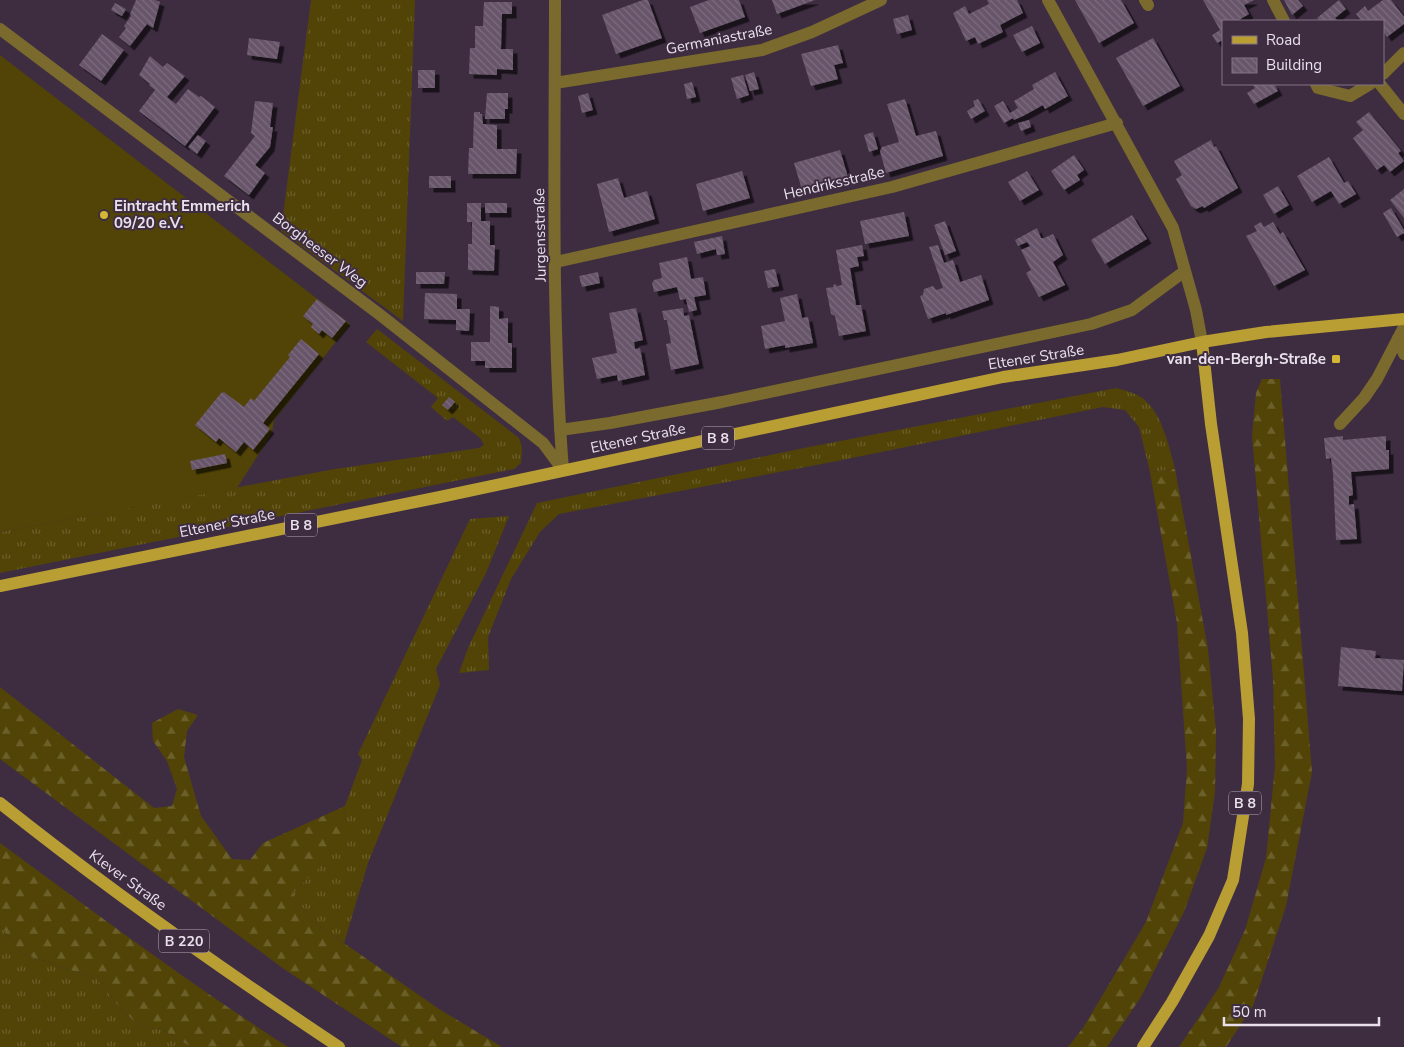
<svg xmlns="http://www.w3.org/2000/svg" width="1404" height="1047" font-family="'Nunito Sans',sans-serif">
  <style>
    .grass { fill: url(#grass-tufts) }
    .forest { fill: url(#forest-firs) }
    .garden { fill: #524406 }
    .building { fill: url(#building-back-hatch); filter: url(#shadow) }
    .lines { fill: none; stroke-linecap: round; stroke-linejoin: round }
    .minor { stroke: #7a6a2d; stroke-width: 12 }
    .major { stroke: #b99e34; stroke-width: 12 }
    .poi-dot { fill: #d5b534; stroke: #3e2d41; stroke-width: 2 }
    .labels { text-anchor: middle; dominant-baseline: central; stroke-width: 4; stroke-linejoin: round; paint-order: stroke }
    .shield { fill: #3e2d41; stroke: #b6aab9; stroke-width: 1 }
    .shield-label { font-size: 14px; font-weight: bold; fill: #eae0ec }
    .street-label { font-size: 15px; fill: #eae0ec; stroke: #3e2d41 }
    .poi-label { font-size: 15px; font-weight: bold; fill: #eae0ec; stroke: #3e2d41; text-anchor: start }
  </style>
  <defs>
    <pattern id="grass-tufts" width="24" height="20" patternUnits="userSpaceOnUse" patternTransform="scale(1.25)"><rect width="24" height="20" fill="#524406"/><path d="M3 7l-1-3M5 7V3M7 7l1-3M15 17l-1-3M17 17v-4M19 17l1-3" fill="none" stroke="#6b5f2a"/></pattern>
    <pattern id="forest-firs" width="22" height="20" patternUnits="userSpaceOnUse" patternTransform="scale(1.25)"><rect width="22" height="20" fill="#524406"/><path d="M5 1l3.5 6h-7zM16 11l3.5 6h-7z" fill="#6b5f2a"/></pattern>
    <pattern id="building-back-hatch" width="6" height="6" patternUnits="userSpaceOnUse" patternTransform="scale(1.25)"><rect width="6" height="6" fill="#67556a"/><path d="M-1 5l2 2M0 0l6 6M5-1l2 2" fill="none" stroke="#7d6d7f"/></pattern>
    <filter id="shadow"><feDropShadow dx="4.5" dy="4.5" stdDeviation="0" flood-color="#0009"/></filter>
  </defs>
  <rect width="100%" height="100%" fill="#3e2d41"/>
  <path class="grass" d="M311,0H415L403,321L281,231Z
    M377,329L519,438L522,447L521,463L514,469L0,573V532L335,469L479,448L484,445L480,438L453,417L447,421L431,407L438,398L366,342Z
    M1116,388C1123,390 1132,392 1139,396C1161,408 1169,446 1175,469L1150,472L1139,427L1125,410L1103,407L832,462L559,514L540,532L511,579L488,637L489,670L459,673L468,648L537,503L804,448Z
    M509,516L486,573L436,669L440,685L368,863L344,943L312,921L293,893L341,845L345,806L362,760L358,754L470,519Z
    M0,925L21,953L97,979L116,1003L139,1026L163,1030L191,1047H0Z"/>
  <path class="forest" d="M1262,379H1280L1312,772L1286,906L1253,1006L1226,1047H1179L1218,989L1236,950L1245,930L1266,858L1275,766L1273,678L1252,436L1256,393Z
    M1175,469L1208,649L1216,731L1215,792L1207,848L1184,912L1141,997L1107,1047H1068L1083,1028L1146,922L1183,823L1187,769L1177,623L1150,472Z
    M0,687L154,808L172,806L177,789L167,761L153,741L152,723L178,709L198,715L187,731L184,757L201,816L232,859L250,860L263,843L345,806L342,845L293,893L312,921L439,1009L502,1047H402L284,969L0,759Z
    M0,843C95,913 189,983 288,1047H191L163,1030L139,1026L116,1003L97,979L21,953L0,925Z"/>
  <path class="garden" d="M0,55L350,324L274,420L272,433L237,488L0,532Z"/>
  <path class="building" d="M136,0H155L160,2L153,28L147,24L130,46L119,37L126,28L124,26L131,16L130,14Z
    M643,0H648L662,38L616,54L602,15Z
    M709,0H739L745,17L700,33L690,7Z
    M772,0H815L777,14Z
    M987,0H1017L1023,13L1000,25L1003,32L978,44L975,37L966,41L953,13L965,6L969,14L989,4Z
    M1075,0H1121L1134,23L1099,43Z
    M1203,0H1254L1244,5L1249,14L1237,21H1223V40L1217,43L1212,35L1220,30Z
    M1284,0H1298L1303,6L1292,15Z
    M1339,0L1346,9L1335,18L1338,21H1320L1317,18Z
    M1383,0H1391L1404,17V24L1387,37L1383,31V21H1362L1356,14L1365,6L1368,11Z
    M484,2H512V14H502L501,49H513V70L497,69V75L469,74L470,48H475V26H483Z
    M115,3L126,9L122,16L111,10Z
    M908,15L912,30L897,34L893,19Z
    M1032,26L1040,43L1022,52L1013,35Z
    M102,34L124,50L101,81L79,65Z
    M249,38L280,42L277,59L247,55Z
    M1153,38L1180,86L1143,106L1116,58Z
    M838,45L843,63L834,65L838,79L811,86L801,54Z
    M150,56L163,67L167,63L185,76L167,97L172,101L176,104L188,89L199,97L201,96L215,107L185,146L139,111L155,90L149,85L150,84L139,75Z
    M418,70H435V88H418Z
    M754,72L759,89L750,91L745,75Z
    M1055,72L1068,96L1045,109L1043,105L1023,116L1014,120L1013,118L1004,123L994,106L1003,101L1010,113L1018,108L1014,101L1034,89L1032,85Z
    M743,75L749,95L737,99L731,78Z
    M692,82L696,97L687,99L684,84Z
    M1252,84H1274L1278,91L1254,104L1247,93L1255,88Z
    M487,93H508V109H505V119H485Z
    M588,93L593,110L582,113L578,96Z
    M905,99L916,136L936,131L943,156L886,173L880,151L882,147L899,142L887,104Z
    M978,99L985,111L971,119L967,111L975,106L973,101Z
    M255,101L273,103L270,127H273L270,147L255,165L265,173L249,195L224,176L255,136L251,133Z
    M474,112H480V114H482L483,124L497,125V149H517L516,174H468L469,148H473Z
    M1369,112L1401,151L1398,153L1404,161L1390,172L1384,165L1377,170L1353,138L1363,130L1356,122Z
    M1029,120L1031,127L1021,131L1018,123Z
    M873,132L878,149L869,152L864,135Z
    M198,135L206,141L197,154L188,147Z
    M1211,140L1214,147L1216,146L1238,188L1204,208L1203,206L1196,209L1191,206L1176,179L1182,175L1174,161Z
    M840,150L848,177L802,190L794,163Z
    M1074,155L1084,170L1077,175L1080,180L1064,190L1051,171Z
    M1329,157L1344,183L1348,181L1356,194L1339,204L1331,191L1312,202L1297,176Z
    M742,171L750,198L703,211L696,184Z
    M1027,171L1039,190L1020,201L1008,182Z
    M429,176H451V188H429Z
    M618,178L624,198L647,191L655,219L609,232L597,184Z
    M1278,186L1289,205L1274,214L1263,195Z
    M1404,189V218L1390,200Z
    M467,203H481V221H490V245H495L494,271L468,270V244H472V222H467Z
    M485,203H507V213H485Z
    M1391,208L1404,230V233L1397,237L1383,213Z
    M904,212L909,236L865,244L860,221Z
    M1132,215L1147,239L1105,264L1091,240Z
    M945,221L956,251L945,255L934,225Z
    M1261,222L1264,227L1273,222L1280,234L1283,232L1305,270L1274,286L1246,236L1257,231L1254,226Z
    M1037,228L1041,238H1044L1053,234L1063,255L1053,262L1065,285L1039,297L1026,273L1031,270L1021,250L1030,246L1027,242L1018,246L1015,240Z
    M722,236L725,254L717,255L716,249L697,254L694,242Z
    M862,245L864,256L857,257L859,266L850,268L856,305H861L866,331L839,336L835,316L831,314L826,288L834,287L833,285L836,284V286L842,285L836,250Z
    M938,245L944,263L953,260L960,282L981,275L989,300L946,315V313L928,319L920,296L923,295L924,289L933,286L936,290L943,288L929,247Z
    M687,257L691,279L703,277L706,295L694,297L697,310L689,312L686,299L680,300L677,287L654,292L652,283L654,280L662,278L659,263Z
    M775,269L779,286L768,288L764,271Z
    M416,272H445L444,284H416Z
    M598,272L600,283L582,287L579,276Z
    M425,293L457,294V309H470L469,331L456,330V320L424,319Z
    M797,294L802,318L808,317L813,343L785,348V345L765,349L761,326L785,321L780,298Z
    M317,299L346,321L332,338L322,330L319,334L311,327L313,324L303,316Z
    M490,306L499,307V319L508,318V343H512V368H485V361H471V342H490Z
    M636,308L643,340L634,342L635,349L640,348L645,375L618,381L617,375L597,379L592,358L617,353L609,313Z
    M683,308L684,316L689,315L699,364L671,370L666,344L671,343L667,320H664L662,311Z
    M301,339L319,354L263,423L270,429L253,450L244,442L236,452L219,438L216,442L195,425L221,393L224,392L244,407L251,398L254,401L290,357L288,355Z
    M449,397L455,402L448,410L442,405Z
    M1343,436V440L1386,436V450H1389V469L1351,472L1353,495L1349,496V505L1354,504L1357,539L1336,540L1333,473L1331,458L1326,459L1324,438Z
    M225,454L227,463L192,470L190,461Z
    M1341,647L1376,651L1375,658L1404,660L1402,691L1338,686Z"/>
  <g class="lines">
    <path class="minor" d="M555,0C555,156 551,314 563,470
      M1048,0L1173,228L1196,310L1202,342
      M1145,0L1148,5
      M1273,0L1284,21
      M0,29L379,314L543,443L563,470
      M1383,74L1404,53
      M555,83L762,50L812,32L881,0
      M1316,84L1318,88L1350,96L1370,84
      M1380,84L1404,114
      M556,262L892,187L1117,123
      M1398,338L1404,354
      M1340,424L1364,398L1377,379L1404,327
      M560,430L610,423L722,402L1091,324L1132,310L1185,271"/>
    <path class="major" d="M0,586L440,497L1003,377L1117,360L1202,342L1266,332L1404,319
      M0,803C109,890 223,970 339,1047
      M1143,1047L1172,1002L1209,936L1233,880L1248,784L1249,719L1242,633L1211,424L1202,342"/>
  </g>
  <g class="poi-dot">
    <circle cx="104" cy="215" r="5"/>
    <rect x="1331" y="354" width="10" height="10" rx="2.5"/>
  </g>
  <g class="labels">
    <g class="shield">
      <rect x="702" y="426.5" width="32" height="23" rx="4"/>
      <rect x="285" y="513.5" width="32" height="23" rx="4"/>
      <rect x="1229" y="791.5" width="32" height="23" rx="4"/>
      <rect x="159" y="929.5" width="50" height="23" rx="4"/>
    </g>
    <g class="shield-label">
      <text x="718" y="438">B 8</text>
      <text x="301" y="525">B 8</text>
      <text x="1245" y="803">B 8</text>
      <text x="184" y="941">B 220</text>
    </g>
    <g class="street-label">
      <text transform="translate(719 39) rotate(-11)">Germaniastraße</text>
      <text transform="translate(834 183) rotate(-13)">Hendriksstraße</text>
      <text transform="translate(540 235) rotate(-91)">Jurgensstraße</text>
      <text transform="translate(320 250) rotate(37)">Borgheeser Weg</text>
      <text transform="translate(1036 357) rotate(-9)">Eltener Straße</text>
      <text transform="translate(638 438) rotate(-12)">Eltener Straße</text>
      <text transform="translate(227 523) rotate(-11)">Eltener Straße</text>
      <text transform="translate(128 880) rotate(36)">Klever Straße</text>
    </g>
    <g class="poi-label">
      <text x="114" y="206">Eintracht Emmerich<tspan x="114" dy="17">09/20 e.V.</tspan></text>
      <text x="1326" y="359" text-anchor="end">van-den-Bergh-Straße</text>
    </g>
  </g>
  <rect x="1222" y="20" width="162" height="65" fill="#3e2d41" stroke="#837585"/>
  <rect x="1232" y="36" width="25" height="8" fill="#b99e34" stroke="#837585"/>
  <text x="1266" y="45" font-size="15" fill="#eae0ec">Road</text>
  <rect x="1232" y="58" width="25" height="15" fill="url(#building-back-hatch)" stroke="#837585"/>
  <text x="1266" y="70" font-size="15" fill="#eae0ec">Building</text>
  <path d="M1224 1017v8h155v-8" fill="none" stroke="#eae0ec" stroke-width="2.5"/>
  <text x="1232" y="1017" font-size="15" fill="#eae0ec" stroke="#3e2d41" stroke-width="4" paint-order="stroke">50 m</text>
</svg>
